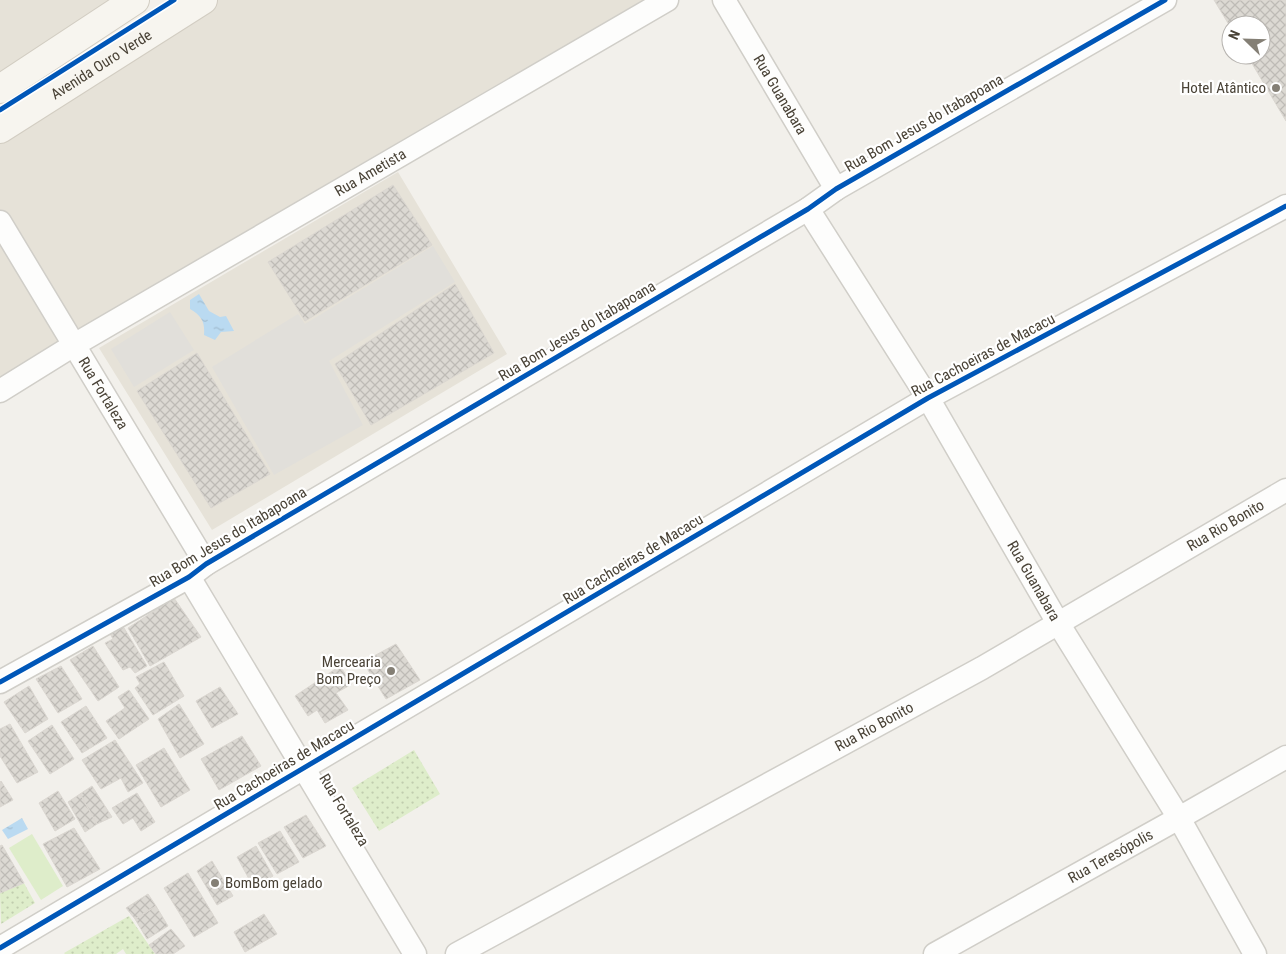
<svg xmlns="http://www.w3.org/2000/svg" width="1286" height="954" font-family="'Roboto Condensed',sans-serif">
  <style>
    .residential { fill: #e6e2d8 }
    .grass { fill: url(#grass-dots) }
    .park { fill: #deedca }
    .parking { fill: #e1dfda }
    .water { fill: url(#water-ripples) }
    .building { fill: url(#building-cross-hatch); stroke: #dbd7d1 }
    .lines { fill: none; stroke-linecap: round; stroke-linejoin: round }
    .street-casing { stroke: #d0cec8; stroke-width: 25 }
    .secondary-casing { stroke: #d2cdc2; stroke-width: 30 }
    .street { stroke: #fdfdfc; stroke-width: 22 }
    .secondary { stroke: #f7f5ef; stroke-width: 28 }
    .cycleway-casing { stroke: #fff; stroke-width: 8 }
    .cycleway { stroke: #0057b8; stroke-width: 5 }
    .poi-dot { fill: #847f75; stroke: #fff; stroke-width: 2 }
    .labels { text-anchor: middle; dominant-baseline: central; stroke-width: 4.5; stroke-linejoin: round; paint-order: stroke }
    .street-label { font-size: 15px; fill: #494236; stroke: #fff }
    .poi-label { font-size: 15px; fill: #494236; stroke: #fff; text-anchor: end }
  </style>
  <defs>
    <pattern id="grass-dots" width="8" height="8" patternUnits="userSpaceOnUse" patternTransform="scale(1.25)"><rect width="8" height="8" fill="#deedca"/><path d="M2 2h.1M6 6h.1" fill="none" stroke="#c0ccae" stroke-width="1.8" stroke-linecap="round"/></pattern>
    <pattern id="water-ripples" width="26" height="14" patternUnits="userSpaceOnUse" patternTransform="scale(1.25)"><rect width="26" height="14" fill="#badaf1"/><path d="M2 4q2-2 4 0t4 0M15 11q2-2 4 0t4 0" fill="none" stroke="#a1bccf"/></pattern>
    <pattern id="building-cross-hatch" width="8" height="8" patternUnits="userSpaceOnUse" patternTransform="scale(1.25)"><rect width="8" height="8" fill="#dcd9d3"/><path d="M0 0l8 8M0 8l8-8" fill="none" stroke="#bebbb6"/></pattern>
  </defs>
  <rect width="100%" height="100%" fill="#f2f0eb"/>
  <path class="residential" d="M0,0H137L0,89Z
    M206,0H667L0,390V130Z
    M398,172L507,354L212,530L99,348Z"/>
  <path class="grass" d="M414,750L440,794L379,831L352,788Z
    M24,883L35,903L1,924L0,893Z
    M129,916L155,954H126L123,949L116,954H65L64,953Z"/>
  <path class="park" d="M32,834L63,886L41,900L9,848Z"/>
  <path class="parking" d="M433,246L455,282L329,361L363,425L274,475L212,367L298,314L305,324Z
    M170,312L194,350L134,387L111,349Z"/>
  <path class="water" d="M199,294L209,311L220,317L226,316L234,331L221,332L215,340L204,335C205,322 202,316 190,309V300Z
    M22,818L28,829L8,839L2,830Z"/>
  <path class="building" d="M1214,0H1286V121L1247,55H1261V25H1231V28Z
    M393,185L432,245L305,321L268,262Z
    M455,284L494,353L371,425L335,364Z
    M197,353L270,474L211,508L137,391Z
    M174,598L201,637L150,666L128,628Z
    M121,623L147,666L135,673L130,667L123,670L105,643L113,639L108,630Z
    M396,644L420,680L386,699L363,662Z
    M93,646L119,687L98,701L70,660Z
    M164,662L184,696L153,715L135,688L140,684L136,677Z
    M61,666L82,699L58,713L36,679Z
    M340,666L352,684L336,693L348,710L325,723L317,710L308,716L295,696Z
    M29,686L48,719L25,733L4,702Z
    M220,687L238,714L212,728L196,701Z
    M129,690L149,719L119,739L106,721L125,708L118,697Z
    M179,704L204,744L180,758L158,719Z
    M86,706L107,738L82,753L61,722Z
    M10,724L38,772L17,783L0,756V729Z
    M52,725L74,759L50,774L28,741Z
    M242,736L261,766L219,790L201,759Z
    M115,740L143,783L128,792L121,778L101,789L82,760Z
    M164,748L190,790L161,807L136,765Z
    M1,781L13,800L0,807V782Z
    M92,786L112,817L97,824L80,794Z
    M58,791L75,819L55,831L39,803Z
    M137,793L155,822L141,831L133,818L123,824L112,808Z
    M80,794L97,824L85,832L68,802Z
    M306,815L326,846L303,858L284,827Z
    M74,828L100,869L67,887L43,844Z
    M280,831L299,862L277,874L258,843Z
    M2,845L24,883L0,893V846Z
    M256,846L273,876L254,888L237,857Z
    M212,861L233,896L217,905L197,871Z
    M188,873L218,923L194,937L164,888Z
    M148,894L156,906L135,919L126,908Z
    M156,906L168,926L147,939L135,919Z
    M264,914L277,934L245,952L234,932Z
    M171,929L185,946L173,954H156L149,945Z"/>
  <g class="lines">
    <g class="street-casing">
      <g id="street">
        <path id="s1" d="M724,0L836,189"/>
        <path id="s2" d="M808,209L928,398L1058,623L1179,818L1255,954"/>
        <path id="s3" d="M0,222L206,564"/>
        <path id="s4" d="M0,391L74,345L667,0"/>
        <path d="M189,577L415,954"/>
        <path d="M0,682L189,577L206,564L808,209L836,189L1165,0"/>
        <path d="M0,948L928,398L1286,206"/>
        <path id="s5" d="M457,954L982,668L1286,490"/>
        <path id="s6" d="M935,954L1179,818L1286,757"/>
      </g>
    </g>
    <g class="secondary-casing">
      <g id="secondary">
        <path d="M0,89L135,0"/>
        <path id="s7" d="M0,129L203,0"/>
      </g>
    </g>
    <use href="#street" class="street"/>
    <use href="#secondary" class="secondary"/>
    <g class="cycleway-casing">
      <path id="cycleway" d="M0,110L174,0
        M0,682L189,577L206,564L808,209L836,189L1165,0
        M0,948L928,398L1286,206"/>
    </g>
    <use href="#cycleway" class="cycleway"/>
  </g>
  <g class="poi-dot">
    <circle cx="1276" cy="88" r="5"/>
    <circle cx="391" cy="671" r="5"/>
    <circle cx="215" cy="883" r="5"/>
  </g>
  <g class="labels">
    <g class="street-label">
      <text stroke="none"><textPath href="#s7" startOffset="120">Avenida Ouro Verde</textPath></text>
      <text stroke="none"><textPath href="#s1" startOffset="110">Rua Guanabara</textPath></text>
      <text transform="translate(924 123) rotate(-30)">Rua Bom Jesus do Itabapoana</text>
      <text stroke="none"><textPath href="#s4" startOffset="430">Rua Ametista</textPath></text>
      <text transform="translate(577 331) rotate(-31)">Rua Bom Jesus do Itabapoana</text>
      <text transform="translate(983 355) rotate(-28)">Rua Cachoeiras de Macacu</text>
      <text stroke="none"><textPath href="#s3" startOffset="200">Rua Fortaleza</textPath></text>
      <text stroke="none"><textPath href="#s5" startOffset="880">Rua Rio Bonito</textPath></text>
      <text transform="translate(228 537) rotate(-31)">Rua Bom Jesus do Itabapoana</text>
      <text transform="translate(633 559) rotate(-31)">Rua Cachoeiras de Macacu</text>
      <text stroke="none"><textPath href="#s2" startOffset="435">Rua Guanabara</textPath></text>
      <text stroke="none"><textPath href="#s5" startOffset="475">Rua Rio Bonito</textPath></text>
      <text transform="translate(284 765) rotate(-31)">Rua Cachoeiras de Macacu</text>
      <text transform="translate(344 810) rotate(59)">Rua Fortaleza</text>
      <text stroke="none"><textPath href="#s6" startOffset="201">Rua Teresópolis</textPath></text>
    </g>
    <g class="poi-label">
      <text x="1266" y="88">Hotel Atântico</text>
      <text x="381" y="662">Mercearia<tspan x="381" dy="17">Bom Preço</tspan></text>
      <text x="225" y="883" text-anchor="start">BomBom gelado</text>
    </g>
  </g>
  <g transform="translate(1246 40) rotate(293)"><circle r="24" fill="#ffffff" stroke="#b6b3af"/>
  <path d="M0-4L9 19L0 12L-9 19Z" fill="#847f75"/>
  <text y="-8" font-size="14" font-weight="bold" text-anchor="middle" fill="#494236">N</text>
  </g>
</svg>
